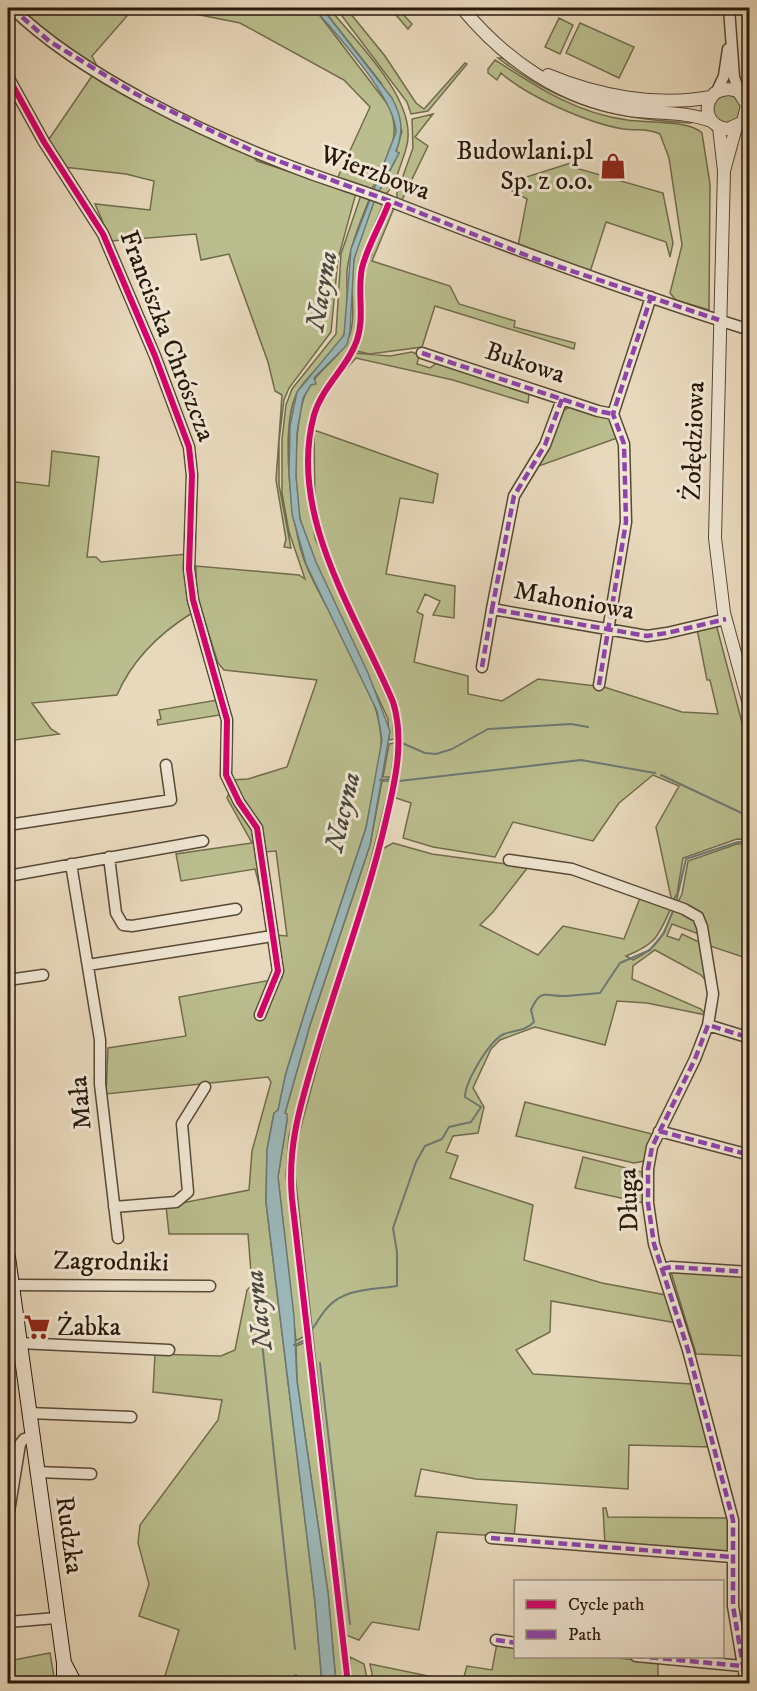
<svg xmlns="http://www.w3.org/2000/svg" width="757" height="1691" font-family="'IM FELL DW Pica',serif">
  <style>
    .green { fill: #babe8e; stroke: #716c4c; stroke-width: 1.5 }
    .water { fill: #9bb8ba; stroke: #6d7874; stroke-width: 1.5 }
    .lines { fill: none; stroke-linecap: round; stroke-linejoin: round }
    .stream { stroke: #6d7874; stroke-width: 2 }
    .minor-casing { stroke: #584936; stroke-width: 13 }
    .tertiary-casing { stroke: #584936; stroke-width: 14 }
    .secondary-casing { stroke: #28190a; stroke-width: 16 }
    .minor { stroke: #f0e6d3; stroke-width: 10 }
    .tertiary { stroke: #f0e6d3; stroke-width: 12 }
    .secondary { stroke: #f0e6d3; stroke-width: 14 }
    .quiet { stroke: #8e44ad; stroke-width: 4.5; stroke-dasharray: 9 4.5; stroke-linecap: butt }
    .cycleway-casing { stroke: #f0e6d3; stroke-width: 10 }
    .cycleway { stroke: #d6006c; stroke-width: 6 }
    .labels { text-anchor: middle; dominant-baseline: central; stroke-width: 6; stroke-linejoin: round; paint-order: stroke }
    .poi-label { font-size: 26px; fill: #28190a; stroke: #f0e6d3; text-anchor: end }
    .street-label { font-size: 26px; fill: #28190a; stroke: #f0e6d3 }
    .water-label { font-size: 27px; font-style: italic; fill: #4a493f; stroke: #f0e6d3 }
  </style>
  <rect width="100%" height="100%" fill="#e8d9bc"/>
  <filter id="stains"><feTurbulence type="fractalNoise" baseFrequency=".00333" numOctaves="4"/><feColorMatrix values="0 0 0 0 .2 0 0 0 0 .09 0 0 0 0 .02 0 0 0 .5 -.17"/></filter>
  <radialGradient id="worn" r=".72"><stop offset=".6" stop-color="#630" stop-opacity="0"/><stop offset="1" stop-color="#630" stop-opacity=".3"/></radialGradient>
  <path class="green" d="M21,8H314L389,106C403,138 386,159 372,189L337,179L370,107L344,80L240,23L175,10L157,13L133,9L92,56L98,68L21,13Z
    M322,8H329C355,40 411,94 408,137C408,146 404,155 401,164C397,175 394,189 383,196L378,193L399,153L396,152L402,131L381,83Z
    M336,8H346L385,56L416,103L424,109L465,63L467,64L428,111L411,114L407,102Z
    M400,11L412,24L408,29L396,15Z
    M559,18L573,25L560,54L545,47Z
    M580,23L634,47L619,78L566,53Z
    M498,58H503L547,86L692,119L691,123C614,119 561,106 498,58Z
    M495,60C537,87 576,113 627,120C646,123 690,120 702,133L710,184L709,310L676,300L670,293L682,245L669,158L660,134C648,128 636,131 623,129C588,123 528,97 501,73L497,80L488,73V69Z
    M94,73L251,154L257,161L356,193L338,259L331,332L289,388L284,400L279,441V485L291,548L284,547L286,539L276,480L282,395L275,391L268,362L229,254L201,260L196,234L111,241L95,204L150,210L154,181L126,174L63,167L47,142Z
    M713 109a14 14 0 1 1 28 0a14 14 0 1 1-28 0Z
    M433,114L415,137L428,146L401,202L397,199V193L413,148L412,119Z
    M571,163L572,167L663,193L673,243L670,257L666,242L606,222L590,272L518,246L527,199L501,185Z
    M361,195L370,197C361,221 350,245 347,271C346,291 350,315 344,334C337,354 309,372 298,391C279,424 291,530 306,565C328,619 386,693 381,752L366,828L310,996L286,1073L278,1111L274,1113L267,1150L266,1202L315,1602L322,1683H157L165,1676L179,1630L139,1616L149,1584L138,1543L140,1525L218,1420L222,1400L153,1392L155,1354L221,1356L235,1350L247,1290L252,1285L248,1234H169L166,1206L249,1190L252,1151L271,1082L268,1077L106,1094L108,1048L186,1036L179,997L282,978L276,935L287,936L276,851L264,852L231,780L248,779L287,767L317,680L224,670L218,663L196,594V566L299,575L305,579L289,532L282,493V439L286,405L292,389L336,334L341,254Z
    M375,199L384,202L359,262L356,336L349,352L320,391L310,417L307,476L315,538L392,710L394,739L389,740L388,719C360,655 318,584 300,518C293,492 295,427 303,401C311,372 340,361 349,337C356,319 351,292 352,273C354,248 366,223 375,199Z
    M392,205L394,208L372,261L450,286L459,304L515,321L514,327L575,343L574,349L435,306L422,347L370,354L356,351L364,322L365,265L372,254L370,253Z
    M412,352L419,355L417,364L430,368L438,362L529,394L528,403L453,380L356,358L331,385L354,353L390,356Z
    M570,407L609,418L617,438L539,466L552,442L562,411Z
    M314,430L438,474L433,503L400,498L386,574L455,586L454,618L433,615L440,601L425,594L417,612L423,615L414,662L468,676V694L502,701L538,679L604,687L682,712L718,714L710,680H707L697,629L716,624L749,749V840L737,839L683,858L677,894L672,902L656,827L679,786L653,775L619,803L593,841L513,822L495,857L433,847L403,838L411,803L393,797L401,758L400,713L323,541L315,506Z
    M52,451L99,457L87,557H96L101,562L187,554L192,613C160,633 132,660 117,695L32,703L51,729L59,734L8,741V481L49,486Z
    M217,700L220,715L158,725L157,720L161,719L159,710Z
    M395,743L391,777H383L389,744Z
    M382,781H391L364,887L289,1136L286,1175L305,1336L296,1341L278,1177L287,1120L285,1113L310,1025L370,845Z
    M230,791L254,827L265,907L255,869L181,881L176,854L252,843L227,798Z
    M393,843L432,854L528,867L493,912L480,925L538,955L563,926L624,939L640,898L671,908C658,937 656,944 626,956L633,960C659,947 663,936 674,909L695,920L699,934L672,924L667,936L679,940L682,934L703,944L708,983L701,975L655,950L633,966L632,979L701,1009L706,1015L647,1003L617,1001L605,1045L535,1027L500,1040L491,1049L473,1088L484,1107L478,1133L453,1136L446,1152L458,1156L450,1178L533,1205L524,1260L602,1283L666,1295L677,1323L551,1301L550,1332L516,1350L533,1374L692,1384L711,1447L629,1445L628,1489L476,1479L421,1469L415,1496L517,1505L514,1537L437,1532L419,1630L372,1622L359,1640L346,1635L293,1156L347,956L382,849Z
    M737,844H749V959L710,946L708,934L677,904L682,894L688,861Z
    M525,1102L652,1134L644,1161L634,1163L516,1136Z
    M583,1157L642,1172L644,1203L575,1188Z
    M671,1272L749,1275V1356L696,1354Z
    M306,1342L342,1650L344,1683H336L328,1593L297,1381L296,1346Z
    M603,1508H606L608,1517L728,1518V1551L605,1545Z
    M497,1643L515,1646L516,1656H604L658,1663V1683H397L373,1679L370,1664L462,1683L467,1666L492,1670Z
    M50,1653L55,1683H8V1661Z
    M350,1657L364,1664L368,1683H351Z"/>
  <path class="water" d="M314,8H322L392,98C402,117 404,131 396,151L399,153L375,199L354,259L350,331L347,345L314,378L316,384L311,385L303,398L297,433L296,476L300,519L316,562L368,673L390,731L370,845L310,1025L285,1113L287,1114V1120L278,1177L294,1316L297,1381L328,1593L336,1683H322L315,1602L266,1202L267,1150L274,1113L278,1110L286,1073L310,996L366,828L382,740L377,711L306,564L292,514L289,473L290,426L297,392L344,335L351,249L396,132C395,97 337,36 314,8Z"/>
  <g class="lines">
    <path class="stream" d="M402,743L425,753L436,754L452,749L488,729L571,724L588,727
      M661,775L750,817
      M380,780L389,779
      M399,781L581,760L655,773
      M676,902L686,859L738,842H750
      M311,1331C317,1323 321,1314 328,1307C345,1288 373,1290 397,1286V1252L393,1228L416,1162L425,1146L442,1139L449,1127L471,1122L481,1107L465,1097C465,1082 489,1041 504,1034C515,1030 525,1031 534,1022L531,1010C541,987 546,997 566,996C577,995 589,994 600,993L620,963L650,950L664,933L674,908
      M261,1333L295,1649
      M294,1345L305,1340
      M320,1363L350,1624
      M273,1684L289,1681L296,1675"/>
    <g class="minor-casing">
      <path id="minor" d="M12,8C80,75 207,135 298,169C329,181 361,190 392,202C510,248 628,292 750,330
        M729,8L734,77L739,92
        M8,77L44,142L103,234L155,356L189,447L192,475L189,569L193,600L227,720L226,775L239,802L257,828L278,971L260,1015
        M717,91L724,76L728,49
        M422,353L598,411L613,414
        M562,399L545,445L514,496L492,609L647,636L667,633L726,619
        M482,667L492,609
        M599,685L626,522L624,444L613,414L651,297
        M8,825L171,800L166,765
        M109,857L116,913L123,925L132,926L236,909
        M509,860L572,869L684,909L698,917L702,927L713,994L708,1025L695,1059L652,1147L648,1169V1203L654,1244L688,1350L733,1520V1606L746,1684
        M71,864L100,1040V1084L118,1238
        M8,876L203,841
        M88,965L266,937
        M8,980L43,975
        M708,1025L750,1038
        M659,1131L750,1155
        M114,1207L176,1202L188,1192L182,1124L205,1087
        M662,1269L671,1267L750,1272
        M11,1285L210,1286
        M19,1343L169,1350
        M28,1413L131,1417
        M36,1472L91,1474
        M8,1518L20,1444L24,1439L32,1437
        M491,1538L732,1557
        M8,1622L56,1618
        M496,1640L516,1643
        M636,1656L742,1666"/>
    </g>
    <g class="tertiary-casing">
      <path id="tertiary" d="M462,8C505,60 562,100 630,110C657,114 685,111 711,121
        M548,75C598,96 657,107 711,97
        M739,92L747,105L743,122L728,129C708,127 701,107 715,93C728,85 737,91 750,97
        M719,127L724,171L715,538L724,613L750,708
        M724,171L736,127"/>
    </g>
    <g class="secondary-casing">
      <path id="secondary" d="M8,1257L64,1663V1684
        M64,1663L75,1684"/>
    </g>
    <use href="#minor" class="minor"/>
    <use href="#tertiary" class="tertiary"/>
    <use href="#secondary" class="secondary"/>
    <path class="quiet" d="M12,8L49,41L136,94L259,154L390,201L533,258L719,320
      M422,353L598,411L613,414
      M562,399L545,445L514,496L492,609L647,636L667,633L726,619
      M482,667L492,609
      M599,685L626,522L624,444L613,414L651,297
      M659,1131L750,1155
      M662,1269L671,1267L750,1272
      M8,1297H13
      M491,1538L732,1557
      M496,1640L516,1643
      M636,1656L742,1666
      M746,1684L733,1606V1520L688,1350L654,1244L648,1203V1169L652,1147L695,1059L708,1025L750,1038"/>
    <g class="cycleway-casing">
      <path id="cycleway" d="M8,77L44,142L103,234L155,356L189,447L192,475L189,569L193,600L227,720L226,775L239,802L257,828L278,971L260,1015
        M348,1684L292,1199C287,1145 301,1103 316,1052C339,974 368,898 386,820C395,782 405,740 393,702C356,614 287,515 314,415C323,385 348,367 357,340C365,317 357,292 362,268C367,247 380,226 388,205"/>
    </g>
    <use href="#cycleway" class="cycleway"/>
  </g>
  <defs>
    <g id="shop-bare" transform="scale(2.07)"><path d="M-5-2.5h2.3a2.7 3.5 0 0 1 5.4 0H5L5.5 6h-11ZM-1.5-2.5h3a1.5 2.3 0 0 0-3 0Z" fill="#8f2418" stroke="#f0e6d3" stroke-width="2.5" paint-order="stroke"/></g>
    <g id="supermarket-bare" transform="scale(2.07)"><path d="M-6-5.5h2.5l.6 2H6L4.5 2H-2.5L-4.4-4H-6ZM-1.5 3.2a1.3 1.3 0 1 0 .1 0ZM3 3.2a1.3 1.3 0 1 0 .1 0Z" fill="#8f2418" stroke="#f0e6d3" stroke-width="2.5" paint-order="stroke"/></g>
  </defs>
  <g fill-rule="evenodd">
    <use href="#shop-bare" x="613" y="166"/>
    <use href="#supermarket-bare" x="37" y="1327"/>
  </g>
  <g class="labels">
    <g class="poi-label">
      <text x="593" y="151">Budowlani.pl<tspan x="593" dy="30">Sp. z o.o.</tspan></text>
      <text x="57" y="1327" text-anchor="start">Żabka</text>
    </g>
    <g class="street-label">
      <text transform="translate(375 173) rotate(20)">Wierzbowa</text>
      <text transform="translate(167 336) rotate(69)">Franciszka Chrószcza</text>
      <text transform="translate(525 363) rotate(18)">Bukowa</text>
      <text transform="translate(694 441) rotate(-88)">Żołędziowa</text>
      <text transform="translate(574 601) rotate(10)">Mahoniowa</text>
      <text transform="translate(81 1103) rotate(-95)">Mała</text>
      <text transform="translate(629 1200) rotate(-92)">Długa</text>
      <text transform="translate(111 1262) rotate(1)">Zagrodniki</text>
      <text transform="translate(69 1535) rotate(82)">Rudzka</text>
    </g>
    <g class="water-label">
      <text transform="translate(322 291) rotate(-80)">Nacyna</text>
      <text transform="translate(343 812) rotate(-77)">Nacyna</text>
      <text transform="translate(259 1310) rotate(-97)">Nacyna</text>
    </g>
  </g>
  <rect width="757" height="1691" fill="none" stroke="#e8d9bc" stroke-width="30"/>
  <rect x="9" y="9" width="739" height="1673" fill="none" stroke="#28190a" stroke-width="3"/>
  <rect x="15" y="15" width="727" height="1661" fill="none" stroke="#28190a" stroke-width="1.5"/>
  <rect x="514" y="1580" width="210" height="78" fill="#f0e6d3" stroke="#a09483" stroke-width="1.5"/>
  <rect x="526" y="1600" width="30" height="9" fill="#d6006c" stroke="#a09483" stroke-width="1.5"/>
  <text x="568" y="1610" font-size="18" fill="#28190a">Cycle path</text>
  <rect x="526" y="1630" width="30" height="9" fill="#8e44ad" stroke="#a09483" stroke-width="1.5"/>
  <text x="568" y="1640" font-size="18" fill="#28190a">Path</text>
  <rect width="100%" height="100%" filter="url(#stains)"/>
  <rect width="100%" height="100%" fill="url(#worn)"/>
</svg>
